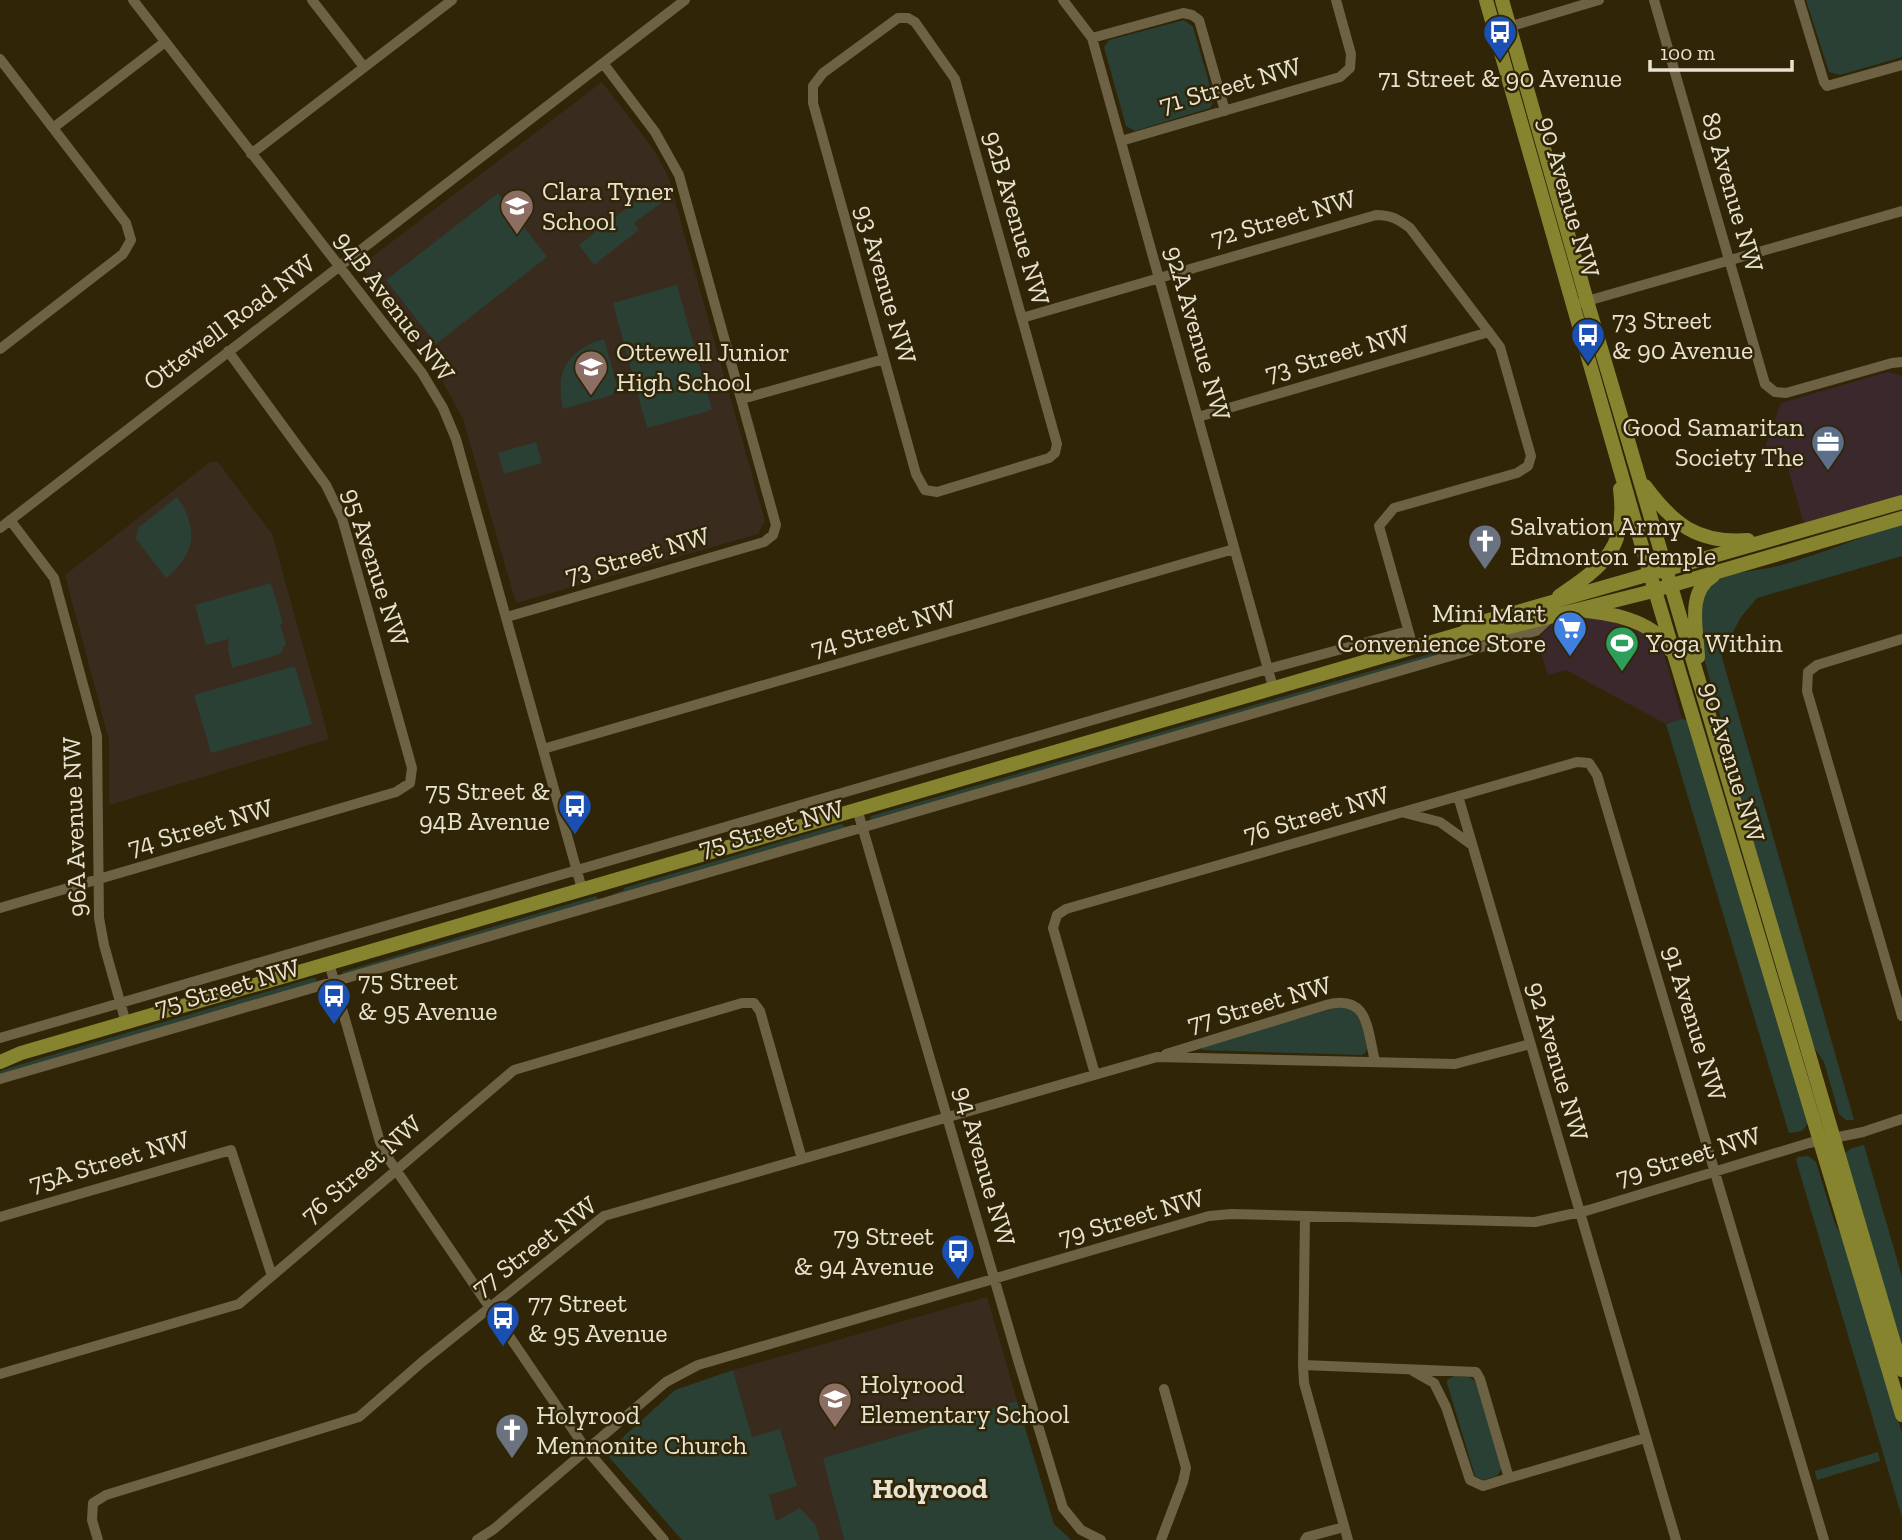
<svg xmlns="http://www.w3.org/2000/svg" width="1902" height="1540" font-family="'Zilla Slab',serif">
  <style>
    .commercial { fill: #3b282d }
    .education { fill: #392b1e }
    .green { fill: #2a4034 }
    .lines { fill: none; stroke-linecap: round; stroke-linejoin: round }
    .minor { stroke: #6d6243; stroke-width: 10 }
    .major { stroke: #878430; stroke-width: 14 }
    .labels { text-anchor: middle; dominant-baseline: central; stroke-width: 5; stroke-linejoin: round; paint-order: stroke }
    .poi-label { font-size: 26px; fill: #e8e2d1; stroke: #302607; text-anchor: start }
    .street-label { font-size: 26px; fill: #e8e2d1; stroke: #302607 }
    .neighbourhood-label { font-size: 28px; font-weight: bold; fill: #e8e2d1; stroke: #302607 }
  </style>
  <rect width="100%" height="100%" fill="#302607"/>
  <path class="commercial" d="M1888,372L1902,376V495L1804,523L1785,458L1768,463L1761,459L1781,403Z
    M1584,616H1594L1639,630L1656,641L1664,654L1682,719L1666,724L1566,670L1548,675L1537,640L1554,622Z"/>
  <path class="education" d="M602,82L654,150L668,176L765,521L758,534L516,603L463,419L439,375L360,266Z
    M210,462H218L272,534L329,739L109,805V740L65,575Z
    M987,1297L1017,1401L824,1458L844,1540H781L733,1370Z"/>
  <path class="green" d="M1806,0H1902V57L1840,75L1829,72Z
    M1184,20L1193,27L1214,100L1210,108L1135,131L1126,126L1104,47L1109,40Z
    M651,189L661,203L634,223L639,230L594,265L579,245Z
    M498,193L547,257L436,344L386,280Z
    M677,285L712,410L647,428L613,303Z
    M604,339L617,385L612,395L563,409C555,371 567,350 604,339Z
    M536,442L542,463L504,474L498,453Z
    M177,497C199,529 196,553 166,578L136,539L138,528Z
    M1902,524V556L1757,598L1741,617L1721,654L1854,1120H1846L1839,1114L1824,1062L1811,1043L1740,805L1728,744L1701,648V594C1705,589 1710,582 1716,580C1738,570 1762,571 1785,564C1824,553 1862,536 1902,524Z
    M271,583L283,623L280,625L286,644L280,654L232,668L228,649L229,639L206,645L195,605Z
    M1478,640L1480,643L870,820L871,816Z
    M295,666L312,724L211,753L194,695Z
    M1682,719L1688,720L1809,1122L1802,1131L1789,1133L1666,724Z
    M841,824L846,827L603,898L624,890V888Z
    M596,896L598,900L344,974L342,972Z
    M313,978H316V982L0,1074V1071L38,1059Z
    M1352,1007C1359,1019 1370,1038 1366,1052L1362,1055L1202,1050L1201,1047L1335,1008Z
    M1864,1145L1902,1277V1360L1842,1155L1852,1148Z
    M1808,1156L1816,1162L1834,1221L1846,1245L1902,1433V1517L1796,1160L1798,1157Z
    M733,1370L752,1437L780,1429L797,1486L769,1495L776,1521L800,1508L815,1524L820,1540H682L609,1457L610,1449L675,1390Z
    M1454,1376L1469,1377L1476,1382L1502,1468L1497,1476L1483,1480L1475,1476L1447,1383V1380Z
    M1017,1401L1054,1524L1071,1540H844L823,1458Z
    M1878,1452L1880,1461L1817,1480L1815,1471Z"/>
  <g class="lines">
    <path class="minor" d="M133,0L422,373L443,408L456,439L582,889
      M312,0L364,67
      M1063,0L1092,38L1273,687
      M1654,0L1765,384L1775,392L1786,393L1892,363L1902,362
      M1799,0L1824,82L1827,86L1902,65
      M898,18H908L915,22L955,79L1057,444L1055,453L1049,458L937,492L925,490L916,474L813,103V86L823,73Z
      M1495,31L1599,0
      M1092,38L1183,13L1192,15L1199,20L1225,111
      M0,59L126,223L131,240L123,254L0,349
      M53,128L165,42
      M1121,141L1340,77L1350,68L1351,54L1336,0
      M251,154L452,0
      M1580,303L1902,211
      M1022,318L1376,215C1391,215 1398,219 1410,228L1500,347L1531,456L1528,466L1517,473L1394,508L1379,526L1413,647
      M742,399L884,359
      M1198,417L1489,332
      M10,520L54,578L97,736L99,918L104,945L126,1023
      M0,528L685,0
      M507,617L764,542L773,535L776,525L679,175L655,132L603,63
      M1902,639L1817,665L1808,672L1807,691L1902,1016
      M543,749L1234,549
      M1458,796L1676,1540
      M857,809L1018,1360L1063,1508L1081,1530L1101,1540
      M1405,813L1440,822L1472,845
      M0,908L396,792L410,783L412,768L342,518L326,485L228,351
      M329,963L380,1142L390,1161L586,1449L664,1540
      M0,1038L1268,669L1408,631
      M1166,1054L1326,1005C1369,993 1367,1030 1375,1061
      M1095,1074L1053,928L1057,915L1066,909L1577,762L1589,763L1597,775L1824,1540
      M0,1079L1536,631L1551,617
      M1305,1216L1303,1365L1304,1383L1348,1540
      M0,1217L231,1150L272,1276
      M1303,1365L1476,1372L1480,1379L1509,1478L1645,1438
      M1411,1370L1434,1383L1446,1407L1470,1480L1483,1486L1509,1478
      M0,1374L239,1304L514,1070L742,1003H754L760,1011L802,1159
      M98,1540L92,1520L93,1503L106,1495L359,1417L422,1362L604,1216L1157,1057L1455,1064L1530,1044
      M477,1540L494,1529L666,1382L698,1365L1209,1216L1231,1214L1535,1222L1589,1210L1809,1143L1863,1132L1902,1119
      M1161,1540L1183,1482L1186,1468L1164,1389
      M1305,1540L1307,1537L1344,1527"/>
    <path class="major" d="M1486,0L1647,564L1902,1415
      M1502,0L1587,301L1902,1370
      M1645,486C1673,524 1698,544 1748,540
      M1559,596C1604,566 1628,547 1620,489
      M1587,611C1616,614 1655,622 1670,650
      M1463,633L1477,635L1645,593L1902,518
      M1698,657C1697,630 1686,592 1713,576
      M0,1062L21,1053L1463,633L1475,624L1902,502"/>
  </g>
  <defs>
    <g id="bus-pin" transform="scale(1.75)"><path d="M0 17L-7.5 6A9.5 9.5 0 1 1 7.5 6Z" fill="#1a4fb4" stroke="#302607"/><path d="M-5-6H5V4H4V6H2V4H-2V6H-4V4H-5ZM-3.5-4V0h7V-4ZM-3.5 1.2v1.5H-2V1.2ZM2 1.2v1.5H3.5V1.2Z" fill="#fff"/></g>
    <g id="school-pin" transform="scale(1.75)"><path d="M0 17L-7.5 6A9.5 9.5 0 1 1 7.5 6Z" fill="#8d6e63" stroke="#302607"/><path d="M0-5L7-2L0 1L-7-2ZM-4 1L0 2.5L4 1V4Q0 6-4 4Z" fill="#fff"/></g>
    <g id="office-pin" transform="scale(1.75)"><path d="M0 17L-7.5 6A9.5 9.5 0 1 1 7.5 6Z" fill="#5c6f8a" stroke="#302607"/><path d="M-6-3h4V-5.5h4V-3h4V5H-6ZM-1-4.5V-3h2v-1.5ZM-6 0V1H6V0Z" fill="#fff"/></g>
    <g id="church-pin" transform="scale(1.75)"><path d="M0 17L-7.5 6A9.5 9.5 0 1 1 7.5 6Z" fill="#6b7280" stroke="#302607"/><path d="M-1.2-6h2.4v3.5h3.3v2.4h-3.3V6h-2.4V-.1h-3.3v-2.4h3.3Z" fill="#fff"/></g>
    <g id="supermarket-pin" transform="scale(1.75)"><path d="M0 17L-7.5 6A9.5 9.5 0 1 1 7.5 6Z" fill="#3f7fe0" stroke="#302607"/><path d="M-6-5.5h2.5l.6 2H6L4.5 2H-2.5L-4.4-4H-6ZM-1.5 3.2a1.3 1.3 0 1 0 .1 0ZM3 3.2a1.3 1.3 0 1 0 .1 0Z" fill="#fff"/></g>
    <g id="stadium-pin" transform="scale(1.75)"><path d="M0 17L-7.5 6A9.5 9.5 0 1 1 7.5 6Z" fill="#2e9e5b" stroke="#302607"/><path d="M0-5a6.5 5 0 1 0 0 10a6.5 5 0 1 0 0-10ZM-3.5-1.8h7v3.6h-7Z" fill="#fff"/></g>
  </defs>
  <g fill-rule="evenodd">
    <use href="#bus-pin" x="1500" y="32"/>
    <use href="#school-pin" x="517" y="206"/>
    <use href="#bus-pin" x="1588" y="335"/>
    <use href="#school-pin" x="591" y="367"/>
    <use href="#office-pin" x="1828" y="442"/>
    <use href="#church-pin" x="1485" y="541"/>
    <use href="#supermarket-pin" x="1570" y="628"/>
    <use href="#stadium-pin" x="1622" y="643"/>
    <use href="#bus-pin" x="575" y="806"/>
    <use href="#bus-pin" x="334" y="996"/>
    <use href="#bus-pin" x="958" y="1251"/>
    <use href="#bus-pin" x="503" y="1318"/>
    <use href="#school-pin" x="835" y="1399"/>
    <use href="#church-pin" x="512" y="1430"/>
  </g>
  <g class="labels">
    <g class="poi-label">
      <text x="1500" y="78" text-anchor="middle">71 Street &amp; 90 Avenue</text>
      <text x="542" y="191">Clara Tyner<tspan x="542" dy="30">School</tspan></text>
      <text x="1612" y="320">73 Street<tspan x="1612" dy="30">&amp; 90 Avenue</tspan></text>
      <text x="616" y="352">Ottewell Junior<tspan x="616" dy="30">High School</tspan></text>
      <text x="1804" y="427" text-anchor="end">Good Samaritan<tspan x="1804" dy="30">Society The</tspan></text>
      <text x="1510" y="526">Salvation Army<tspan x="1510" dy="30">Edmonton Temple</tspan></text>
      <text x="1546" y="613" text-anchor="end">Mini Mart<tspan x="1546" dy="30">Convenience Store</tspan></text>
      <text x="1646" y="643">Yoga Within</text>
      <text x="550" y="791" text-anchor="end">75 Street &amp;<tspan x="550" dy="30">94B Avenue</tspan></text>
      <text x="358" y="981">75 Street<tspan x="358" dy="30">&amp; 95 Avenue</tspan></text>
      <text x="934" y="1236" text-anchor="end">79 Street<tspan x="934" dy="30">&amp; 94 Avenue</tspan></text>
      <text x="528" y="1303">77 Street<tspan x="528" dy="30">&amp; 95 Avenue</tspan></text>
      <text x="860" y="1384">Holyrood<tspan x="860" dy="30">Elementary School</tspan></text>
      <text x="536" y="1415">Holyrood<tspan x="536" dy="30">Mennonite Church</tspan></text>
    </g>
    <g class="street-label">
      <text transform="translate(1230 85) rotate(-16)">71 Street NW</text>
      <text transform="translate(1733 192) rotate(74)">89 Avenue NW</text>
      <text transform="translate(1569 197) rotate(74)">90 Avenue NW</text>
      <text transform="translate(1017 218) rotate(74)">92B Avenue NW</text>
      <text transform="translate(1283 218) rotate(-16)">72 Street NW</text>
      <text transform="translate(886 284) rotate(74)">93 Avenue NW</text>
      <text transform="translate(395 306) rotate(53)">94B Avenue NW</text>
      <text transform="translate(229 322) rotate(-37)">Ottewell Road NW</text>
      <text transform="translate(1198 333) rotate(74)">92A Avenue NW</text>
      <text transform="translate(1337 353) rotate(-16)">73 Street NW</text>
      <text transform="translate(637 555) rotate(-16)">73 Street NW</text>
      <text transform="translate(376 567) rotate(72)">95 Avenue NW</text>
      <text transform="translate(883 628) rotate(-16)">74 Street NW</text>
      <text transform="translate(1733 762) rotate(73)">90 Avenue NW</text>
      <text transform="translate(1316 814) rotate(-16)">76 Street NW</text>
      <text transform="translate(74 827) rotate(-92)">96A Avenue NW</text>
      <text transform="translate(200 827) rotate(-16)">74 Street NW</text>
      <text transform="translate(771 828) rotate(-16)">75 Street NW</text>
      <text transform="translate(227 987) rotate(-16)">75 Street NW</text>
      <text transform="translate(1259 1004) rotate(-16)">77 Street NW</text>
      <text transform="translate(1695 1023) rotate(73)">91 Avenue NW</text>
      <text transform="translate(1558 1061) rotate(74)">92 Avenue NW</text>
      <text transform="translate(1688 1156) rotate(-17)">79 Street NW</text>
      <text transform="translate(109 1161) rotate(-16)">75A Street NW</text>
      <text transform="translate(985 1166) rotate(74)">94 Avenue NW</text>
      <text transform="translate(361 1169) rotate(-41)">76 Street NW</text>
      <text transform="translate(1131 1217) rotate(-16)">79 Street NW</text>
      <text transform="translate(534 1246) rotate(-37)">77 Street NW</text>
    </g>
    <g class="neighbourhood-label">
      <text x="930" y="1488">Holyrood</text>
    </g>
  </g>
  <path d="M1650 60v10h142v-10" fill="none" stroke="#e8e2d1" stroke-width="3.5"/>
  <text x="1660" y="60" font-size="21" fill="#e8e2d1" stroke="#302607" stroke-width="5" paint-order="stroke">100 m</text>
</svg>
